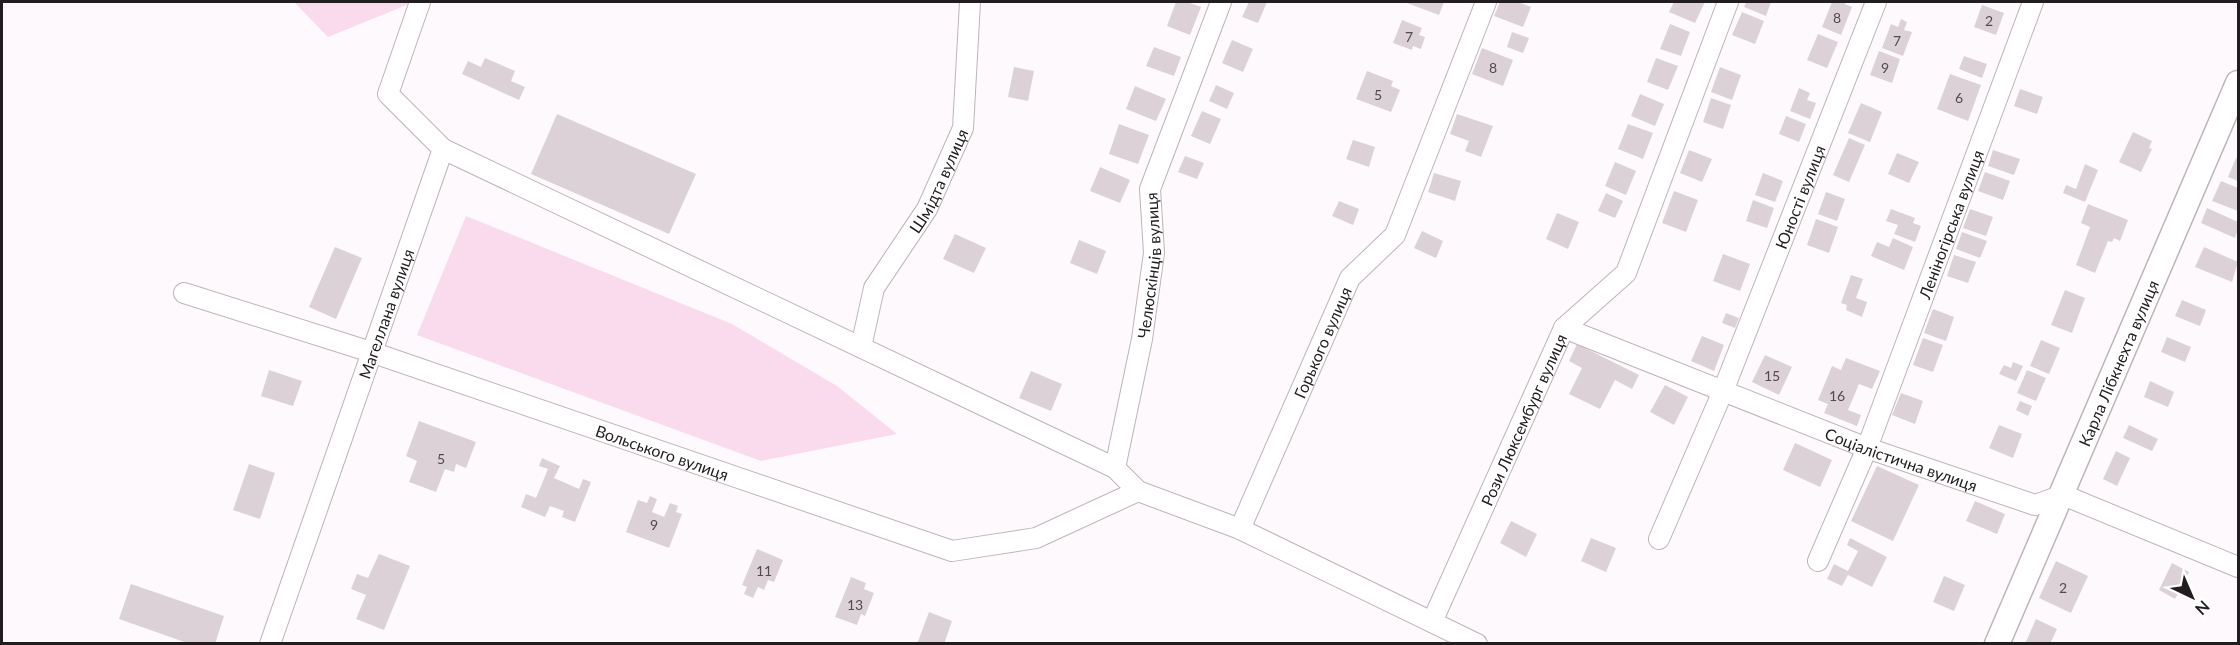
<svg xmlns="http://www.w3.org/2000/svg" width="2240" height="645" font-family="Lato,sans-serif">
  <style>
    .green { fill: #f9dbed }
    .building { fill: #ddd1d8 }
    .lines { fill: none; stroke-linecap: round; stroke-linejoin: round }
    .minor-casing { stroke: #bfb3ba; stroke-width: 22 }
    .tertiary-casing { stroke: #bfb3ba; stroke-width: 27 }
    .minor { stroke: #fff; stroke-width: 20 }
    .tertiary { stroke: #fff; stroke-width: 24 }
    .labels { text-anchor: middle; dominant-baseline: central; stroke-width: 5; stroke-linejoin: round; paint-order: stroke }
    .number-label { font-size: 14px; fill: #514b4e }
    .street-label { font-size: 16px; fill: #221e20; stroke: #fff }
  </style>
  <rect width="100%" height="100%" fill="#fef9fc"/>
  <path class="green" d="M294,2H414L328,37Z
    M466,216L732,324L837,386L897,434L761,461L417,335Z"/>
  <path class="building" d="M1176,2H1187L1201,7L1190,35L1167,26Z
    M1249,2H1267L1258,23L1242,17Z
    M1404,2H1444L1439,15Z
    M1500,2H1518L1531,7L1523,27L1494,16Z
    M1674,2H1705L1695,23L1669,12Z
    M1746,2H1771L1766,16L1744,7Z
    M1832,2H1845V4L1852,7L1841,35L1822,27Z
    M1982,5L2004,13L1996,35L1974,27Z
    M1742,12L1764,21L1755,44L1732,35Z
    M1901,19L1907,22L1904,30L1912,32L1903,56L1882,48L1891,24L1898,27Z
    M1402,20L1422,28L1419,35L1425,37L1421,49L1413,46L1412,50L1393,43Z
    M1670,24L1690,32L1681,56L1660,49Z
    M1512,32L1529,38L1523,53L1507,47Z
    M1818,34L1838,42L1827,68L1807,60Z
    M1232,40L1253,49L1243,72L1222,63Z
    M1154,47L1181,57L1174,76L1146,66Z
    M1482,48L1513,60L1503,86L1472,74Z
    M1879,51L1900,59L1892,83L1870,75Z
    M1964,56L1987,64L1982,78L1959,69Z
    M485,58L515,71L511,81L525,87L519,100L462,74L468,61L481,67Z
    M1656,58L1678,66L1668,90L1647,82Z
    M1014,67L1034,71L1028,101L1008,97Z
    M1720,67L1741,75L1732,100L1711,92Z
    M1367,71L1393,81L1391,86L1400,90L1391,112L1356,99Z
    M1950,74L1981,85L1968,121L1937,109Z
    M1216,85L1234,93L1227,109L1209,101Z
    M1135,86L1166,99L1156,121L1126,109Z
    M1799,88L1810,93L1807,100L1816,103L1810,119L1790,111Z
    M2020,89L2043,97L2037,114L2014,106Z
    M1640,94L1664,104L1655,126L1631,116Z
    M1711,98L1731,105L1723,129L1703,122Z
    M1861,103L1882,112L1870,142L1848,133Z
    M1202,111L1221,119L1210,144L1191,136Z
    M557,114L696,174L669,234L531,174Z
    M1457,114L1493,126L1481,157L1465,151L1469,141L1450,134Z
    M1786,116L1806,124L1799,142L1779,134Z
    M1119,124L1149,135L1138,164L1109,154Z
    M1628,124L1653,133L1643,159L1618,149Z
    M2133,132L2152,141L2149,148L2152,149L2141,172L2119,162Z
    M1849,138L1865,145L1849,182L1833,175Z
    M1353,140L1375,147L1369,167L1346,159Z
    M1689,150L1712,159L1702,182L1680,173Z
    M1993,150L2020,159L2014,175L1988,166Z
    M1897,153L1919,162L1909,183L1888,174Z
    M1185,156L1204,163L1197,179L1178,172Z
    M2236,158L2238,159V181L2228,177Z
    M1615,162L1636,171L1626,195L1605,186Z
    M2085,164L2098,170L2085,202L2063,193L2066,185L2076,189Z
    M1100,167L1130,180L1120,203L1090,191Z
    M1985,172L2010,181L2003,200L1978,191Z
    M1434,173L1461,181L1455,201L1428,192Z
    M1763,173L1783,181L1775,202L1755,195Z
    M2221,181L2238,188V211L2212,201Z
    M1674,191L1698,200L1686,232L1662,223Z
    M1826,192L1845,199L1837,221L1818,214Z
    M1606,193L1623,201L1615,218L1598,211Z
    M1753,200L1774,208L1767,228L1746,221Z
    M1339,201L1359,209L1353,225L1332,216Z
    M2088,204L2128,220L2120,241L2114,238L2112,242L2108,241L2095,273L2076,265L2090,227L2081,223Z
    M2207,208L2238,222V229L2235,238L2201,223Z
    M1891,209L1915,218L1913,223L1921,226L1915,242L1894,234L1898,225L1886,221Z
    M1970,209L1993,217L1986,236L1963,228Z
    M1557,213L1579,222L1568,249L1546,239Z
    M1816,219L1838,227L1829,253L1807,245Z
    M1422,231L1443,241L1436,258L1414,248Z
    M1962,232L1987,241L1980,258L1956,249Z
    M955,234L986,248L974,273L943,259Z
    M1893,238L1913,247L1904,270L1871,256L1877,242L1889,247Z
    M1079,240L1106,251L1097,274L1070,263Z
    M335,247L362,258L336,319L309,307Z
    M2204,247L2238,262L2232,282L2195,267Z
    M1723,254L1750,264L1740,291L1713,281Z
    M1954,255L1976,262L1968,283L1947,276Z
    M1851,275L1863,279L1856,298L1867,302L1862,317L1846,310L1847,305L1841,303Z
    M2065,290L2085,298L2072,333L2051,325Z
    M2182,300L2206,310L2200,326L2175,316Z
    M1933,309L1954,317L1946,341L1924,333Z
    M1726,313L1739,318L1735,328L1722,323Z
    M1702,336L1724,345L1714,371L1691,361Z
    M2167,337L2191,347L2185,362L2161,352Z
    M1923,338L1943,345L1933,372L1913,365Z
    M2041,340L2060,348L2049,374L2030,366Z
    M1577,344L1639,375L1632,389L1615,380L1600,409L1569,394L1582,368L1569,361Z
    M1765,355L1792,367L1779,395L1752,382Z
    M1846,358L1880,371L1872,389L1859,384L1848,410L1861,415L1857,426L1824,413L1828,404L1818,400L1832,366L1841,370Z
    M2013,362L2023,366L2016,381L1999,374L2004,365L2011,368Z
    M269,370L302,381L293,406L261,396Z
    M2027,370L2046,378L2036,401L2017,393Z
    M1031,371L1062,384L1051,411L1019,398Z
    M2150,381L2174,392L2168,407L2144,397Z
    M1665,385L1688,397L1674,425L1650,412Z
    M1901,393L1923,401L1915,424L1892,415Z
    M2020,401L2032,406L2028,416L2016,410Z
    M419,421L476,442L466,468L456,464L454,472L445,469L436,492L409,482L417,461L406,456Z
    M1999,425L2022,434L2013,458L1989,448Z
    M2129,425L2158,439L2152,451L2123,438Z
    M1795,443L1832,460L1820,487L1783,470Z
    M2116,451L2130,458L2117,486L2103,479Z
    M542,458L560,466L554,478L579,489L583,479L591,482L575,522L562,517L564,511L550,506L545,517L521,507L526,494L536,498L548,469L539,466Z
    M249,464L275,473L260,519L233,510Z
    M1877,466L1919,485L1893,541L1851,521Z
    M650,496L657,499L652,512L664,517L670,503L678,506L676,512L682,514L669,548L626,532L638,500L647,503Z
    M1975,501L2005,514L1997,534L1966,521Z
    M1511,521L1537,534L1526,557L1500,543Z
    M1591,538L1616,548L1606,572L1581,561Z
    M1850,538L1887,557L1872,587L1848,575L1842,586L1827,579L1834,564L1848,571L1858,551L1847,545Z
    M757,549L783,560L774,582L768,580L764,590L758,587L753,598L744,594L747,587L742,585Z
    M379,554L410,566L384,630L356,619L366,595L351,589L357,574L368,578Z
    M2056,561L2088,576L2071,613L2039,598Z
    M2172,563L2189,572L2175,599L2159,590Z
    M1944,576L1965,585L1954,611L1933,602Z
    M851,577L866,583L864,589L874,593L865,616L861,614L857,625L835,617Z
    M131,584L224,616L215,644H190L119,619Z
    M929,612L952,621L944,644H917Z
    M2036,619L2057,629L2050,644H2025Z"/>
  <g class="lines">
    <g class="minor-casing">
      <g id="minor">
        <path d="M443,149L1115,468L1138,491L1240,529L1477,644"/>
        <path id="s1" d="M184,293L371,352L952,551L1036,538L1138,491"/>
        <path id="s2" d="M1564,328L1867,448L2035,505L2063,495L2238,567"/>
        <path id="s3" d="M861,347L874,288L927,209L963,128L970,2"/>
        <path id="s4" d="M1115,468L1142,339L1154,253L1150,189L1221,2"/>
        <path id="s5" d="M1240,529L1350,278L1395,235L1486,2"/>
        <path id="s6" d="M1659,539L1723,391L1876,2"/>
        <path id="s7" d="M1818,561L1867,448L2033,2"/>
        <path id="s8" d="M1432,622L1564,328L1626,273L1728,2"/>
        <path id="s9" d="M270,644L443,149L388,94L420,2"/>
      </g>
    </g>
    <g class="tertiary-casing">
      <g id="tertiary">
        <path id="s10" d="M1997,644L2238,83"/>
      </g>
    </g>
    <use href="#minor" class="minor"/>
    <use href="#tertiary" class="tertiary"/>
  </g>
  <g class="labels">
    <g class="number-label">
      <text x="1837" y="17">8</text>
      <text x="1989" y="20">2</text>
      <text x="1409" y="36">7</text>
      <text x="1897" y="40">7</text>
      <text x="1493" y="67">8</text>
      <text x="1885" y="67">9</text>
      <text x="1378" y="94">5</text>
      <text x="1959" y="97">6</text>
      <text x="1772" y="375">15</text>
      <text x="1837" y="395">16</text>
      <text x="441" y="458">5</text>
      <text x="654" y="524">9</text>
      <text x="764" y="570">11</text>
      <text x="2063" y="587">2</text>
      <text x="855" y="604">13</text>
    </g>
    <g class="street-label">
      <text stroke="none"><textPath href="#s3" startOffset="186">Шмідта вулиця</textPath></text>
      <text stroke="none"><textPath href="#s6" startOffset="370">Юності вулиця</textPath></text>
      <text stroke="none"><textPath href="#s7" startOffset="362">Леніногірська вулиця</textPath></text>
      <text stroke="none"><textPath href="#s4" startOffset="206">Челюскінців вулиця</textPath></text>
      <text stroke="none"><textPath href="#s9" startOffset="350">Магеллана вулиця</textPath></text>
      <text stroke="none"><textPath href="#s5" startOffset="204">Горького вулиця</textPath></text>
      <text stroke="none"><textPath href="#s10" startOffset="306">Карла Лібкнехта вулиця</textPath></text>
      <text stroke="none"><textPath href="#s8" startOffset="222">Рози Люксембург вулиця</textPath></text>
      <text stroke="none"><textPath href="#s1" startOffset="504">Вольського вулиця</textPath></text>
      <text stroke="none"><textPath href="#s2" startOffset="362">Соціалістична вулиця</textPath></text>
    </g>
  </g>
  <rect width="2240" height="645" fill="none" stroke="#221e20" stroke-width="6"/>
  <g transform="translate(2192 597) rotate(136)" stroke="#ffffff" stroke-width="4.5" paint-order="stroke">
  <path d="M0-4.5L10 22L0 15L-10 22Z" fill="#221e20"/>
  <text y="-9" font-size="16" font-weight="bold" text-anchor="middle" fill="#221e20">N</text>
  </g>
</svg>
